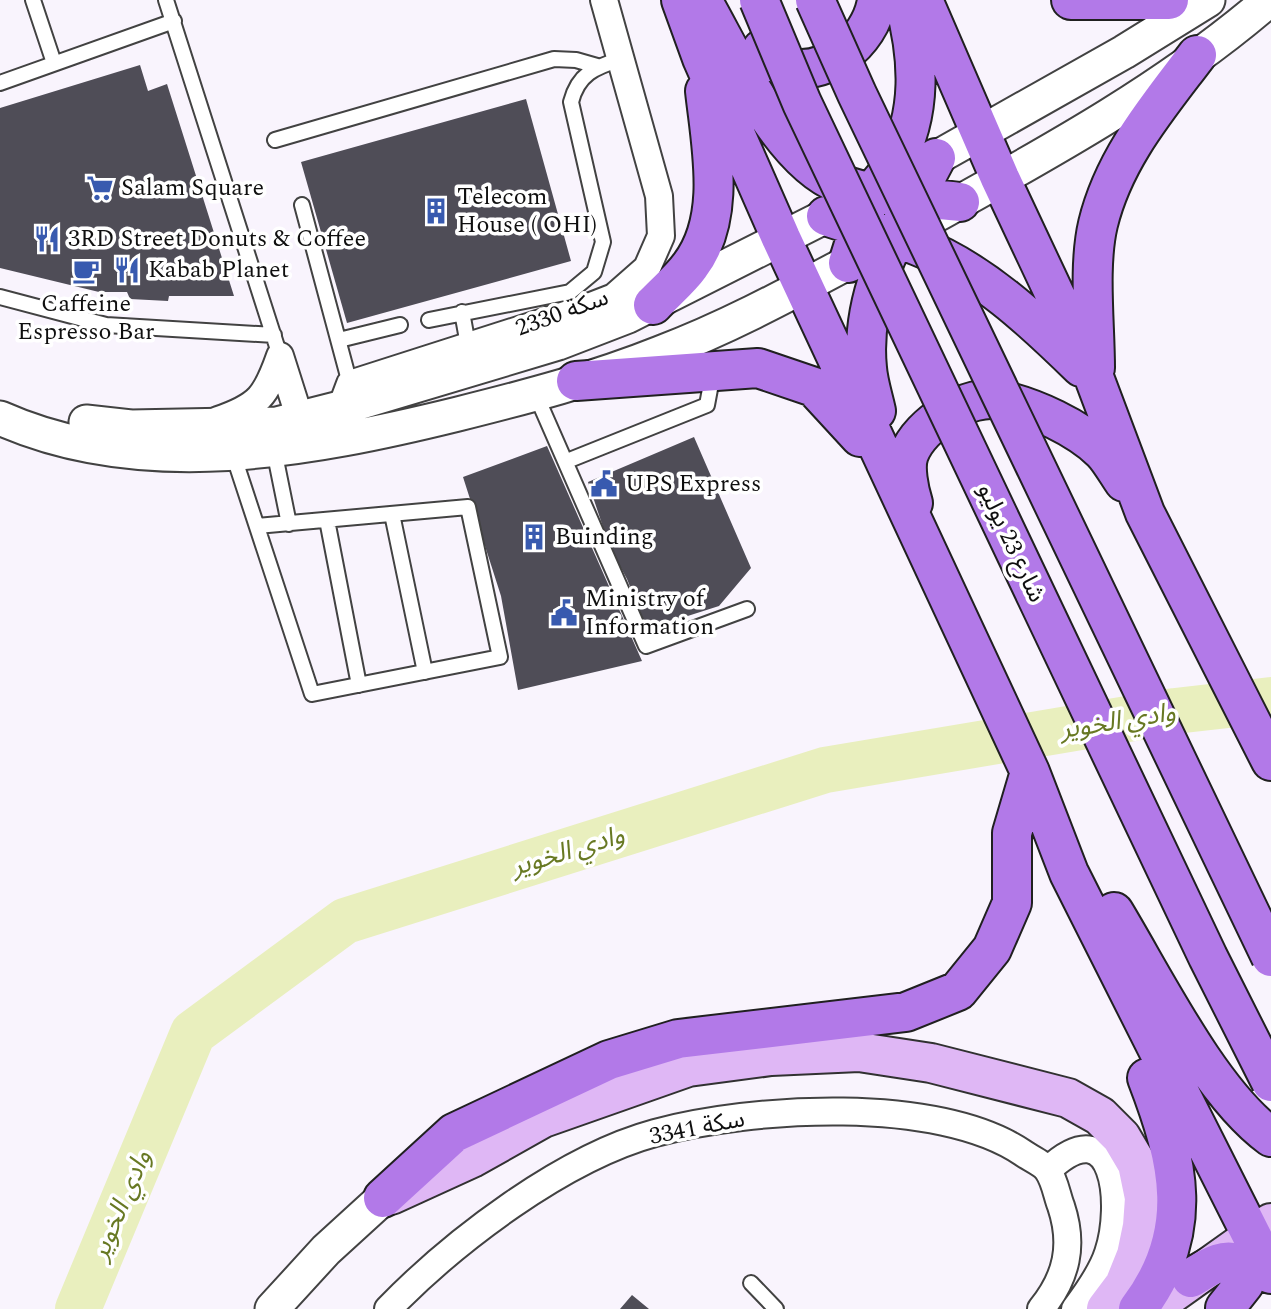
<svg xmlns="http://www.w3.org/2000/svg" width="1271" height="1309" font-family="Spectral,'Noto Sans Arabic',serif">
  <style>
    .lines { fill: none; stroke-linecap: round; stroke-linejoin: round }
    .river { stroke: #e9efbe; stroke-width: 46 }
    .building { fill: #4f4d57 }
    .service-casing { stroke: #424242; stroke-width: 18 }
    .minor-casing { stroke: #424242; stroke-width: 30 }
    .tertiary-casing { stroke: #424242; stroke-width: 37 }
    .secondary-casing { stroke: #313131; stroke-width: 42 }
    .primary-casing { stroke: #202020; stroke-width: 42 }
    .service { stroke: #fff; stroke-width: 14 }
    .minor { stroke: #fff; stroke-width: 26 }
    .tertiary { stroke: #fff; stroke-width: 33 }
    .secondary { stroke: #dfb7f5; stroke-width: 38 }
    .primary { stroke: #b279e8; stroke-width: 38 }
    .primary-bridge-casing { stroke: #202020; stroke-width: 42; stroke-linecap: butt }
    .primary-bridge { stroke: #b279e8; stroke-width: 38 }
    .labels { text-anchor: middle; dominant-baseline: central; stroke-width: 7; stroke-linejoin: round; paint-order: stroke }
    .poi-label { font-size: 24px; fill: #0f0f0f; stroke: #fff; text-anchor: start }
    .street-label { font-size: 24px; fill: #0f0f0f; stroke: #fff }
    .water-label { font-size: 26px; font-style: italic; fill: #687923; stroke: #fff }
  </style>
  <rect width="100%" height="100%" fill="#f9f4fd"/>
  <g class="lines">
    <path class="river" d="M78,1309L193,1033L345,921L825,770L1175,711L1271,700"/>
  </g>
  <path class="building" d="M140,65L148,91L167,84L234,296H169L168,301L130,299L127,292H99L0,268V108Z
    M526,99L571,261L347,323L301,162Z
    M694,437L751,568L719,606L647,629L627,579L610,548L588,482Z
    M547,446L642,661L518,690L501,596L463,477Z
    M632,1295L649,1309H620Z"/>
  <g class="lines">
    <g class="service-casing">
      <path id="service" d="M33,0L54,63
        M166,0L280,356
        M0,83L174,21
        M275,140L554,59L576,60L597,66
        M302,205L350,384
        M0,297L106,325L274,335
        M462,312L468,345
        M429,320L570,292L594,272L603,242L571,102C578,74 595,67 621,59
        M339,340L400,325
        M536,395L646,646L747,609
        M274,450L289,524
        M233,454L312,694L500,657L468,507L257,526
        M567,461L707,405L713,373
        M392,514L425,672
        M327,520L359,685
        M751,1283L776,1309"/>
    </g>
    <g class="minor-casing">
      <path id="minor" d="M280,356L300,419
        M341,408L350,384L578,311L614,297L647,268L661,236L659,196L604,0
        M218,420C259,406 266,396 280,356
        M1048,1170C1116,1106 1124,1206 1108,1253C1102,1272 1087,1293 1075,1309
        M388,1309C454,1241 563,1158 655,1133C751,1107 938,1095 1023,1153C1030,1158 1044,1164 1048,1171C1055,1181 1057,1196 1061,1206C1074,1245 1067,1277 1041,1309"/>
    </g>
    <g class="tertiary-casing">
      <path id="tertiary" d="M913,171L1124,52L1208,0
        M938,214C1052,151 1171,85 1269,0
        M0,418C143,482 312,450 458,414C526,397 595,379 660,353C732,326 802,287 870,251
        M86,422L131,427L277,424L348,406L558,343L628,316L850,204
        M272,1309L326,1250L383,1198"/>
    </g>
    <g class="secondary-casing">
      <path id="secondary" d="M391,1195L472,1158L543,1118L688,1067L771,1056L859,1052L931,1063L1068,1098L1100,1116L1121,1137L1137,1164L1144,1198L1142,1226L1136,1255L1124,1285L1106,1309
        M1150,1309L1271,1223"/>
    </g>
    <g class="primary-casing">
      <path id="primary" d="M681,0L702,58L781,238L1030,772L1069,873L1271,1274
        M702,0C733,54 779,159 838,183C875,198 921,197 960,202
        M923,0L1000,178L1095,380L1145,513L1271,761
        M1071,0H1169
        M762,49C767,54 772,62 778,64C822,83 871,42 877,0
        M826,216C857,227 888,234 918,246C981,271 1033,320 1081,367
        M848,263C856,240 862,212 874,191C879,182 888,174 894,165C923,113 919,57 904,1
        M653,305C665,292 680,280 690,266C727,218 711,146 705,91
        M1095,368C1095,324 1088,266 1098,224C1114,158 1157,108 1197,55
        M576,381L758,368L814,387L860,437
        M876,411C873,397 868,382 867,368C859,290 902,224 936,158
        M913,503C909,490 904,467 909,454C920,424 969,393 1001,400C1035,408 1077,427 1102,451C1110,459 1117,472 1124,482
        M1114,912C1154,978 1210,1093 1271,1137
        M383,1198L454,1133L609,1060L678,1039L906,1012L958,991L992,949L1012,903V833L1030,772
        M1191,1278C1206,1269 1224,1255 1241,1265L1244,1284L1225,1308
        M1138,1309C1196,1233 1179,1161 1147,1078"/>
    </g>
    <use href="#service" class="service"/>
    <use href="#minor" class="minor"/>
    <use href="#tertiary" class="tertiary"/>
    <use href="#secondary" class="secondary"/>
    <use href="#primary" class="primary"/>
    <g class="primary-bridge-casing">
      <path id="primary-bridge" d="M759,0L802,103L1208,957L1271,1082
        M815,0L857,94L1271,957"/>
    </g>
    <use href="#primary-bridge" class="primary-bridge"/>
  </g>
  <defs>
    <g id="supermarket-bare" transform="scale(2.1)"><path d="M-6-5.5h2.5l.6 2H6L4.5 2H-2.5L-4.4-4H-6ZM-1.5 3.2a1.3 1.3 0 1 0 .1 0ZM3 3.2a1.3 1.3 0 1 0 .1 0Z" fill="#385aaf" stroke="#fff" stroke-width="2.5" paint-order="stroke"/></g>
    <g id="building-bare" transform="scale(2.1)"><path d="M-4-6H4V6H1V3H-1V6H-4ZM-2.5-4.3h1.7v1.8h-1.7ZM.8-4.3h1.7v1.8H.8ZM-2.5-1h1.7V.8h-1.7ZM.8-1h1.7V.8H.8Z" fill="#385aaf" stroke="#fff" stroke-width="2.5" paint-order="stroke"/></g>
    <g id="restaurant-bare" transform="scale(2.1)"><path d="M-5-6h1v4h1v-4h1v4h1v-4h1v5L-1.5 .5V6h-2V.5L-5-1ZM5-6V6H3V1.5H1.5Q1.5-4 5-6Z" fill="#385aaf" stroke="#fff" stroke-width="2.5" paint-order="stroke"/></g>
    <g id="cafe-bare" transform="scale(2.1)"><path d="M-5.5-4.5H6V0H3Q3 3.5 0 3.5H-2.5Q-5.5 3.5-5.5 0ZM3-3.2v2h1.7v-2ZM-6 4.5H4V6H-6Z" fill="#385aaf" stroke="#fff" stroke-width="2.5" paint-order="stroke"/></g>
    <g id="civic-bare" transform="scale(2.1)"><path d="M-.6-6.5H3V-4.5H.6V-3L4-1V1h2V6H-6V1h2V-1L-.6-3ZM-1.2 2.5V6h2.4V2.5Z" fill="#385aaf" stroke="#fff" stroke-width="2.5" paint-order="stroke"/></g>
  </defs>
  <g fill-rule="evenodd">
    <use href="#supermarket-bare" x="100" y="188"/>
    <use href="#building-bare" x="436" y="211"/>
    <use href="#restaurant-bare" x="47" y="239"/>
    <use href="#restaurant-bare" x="127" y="270"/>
    <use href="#cafe-bare" x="86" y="271"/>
    <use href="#civic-bare" x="604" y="484"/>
    <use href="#building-bare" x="534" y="537"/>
    <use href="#civic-bare" x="564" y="613"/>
  </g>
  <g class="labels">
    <g class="poi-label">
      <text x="121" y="188">Salam Square</text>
      <text x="457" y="197">Telecom<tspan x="457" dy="28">House ( OHI)</tspan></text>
      <text x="68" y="239">3RD Street Donuts &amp; Coffee</text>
      <text x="148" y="270">Kabab Planet</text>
      <text x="86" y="304" text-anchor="middle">Caffeine<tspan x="86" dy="28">Espresso Bar</tspan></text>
      <text x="625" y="484">UPS Express</text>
      <text x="555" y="537">Buinding</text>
      <text x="585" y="599">Ministry of<tspan x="585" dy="28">Information</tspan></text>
    </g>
    <g class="street-label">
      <text transform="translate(562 313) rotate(-20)">سكة 2330</text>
      <text transform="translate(1011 543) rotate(65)">شارع 23 يوليو</text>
      <text transform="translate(697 1128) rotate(-11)">سكة 3341</text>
    </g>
    <g class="water-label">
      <text transform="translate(1118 721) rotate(-9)">وادي الخوير</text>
      <text transform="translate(568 851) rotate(-17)">وادي الخوير</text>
      <text transform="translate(121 1205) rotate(-67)">وادي الخوير</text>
    </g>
  </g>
</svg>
